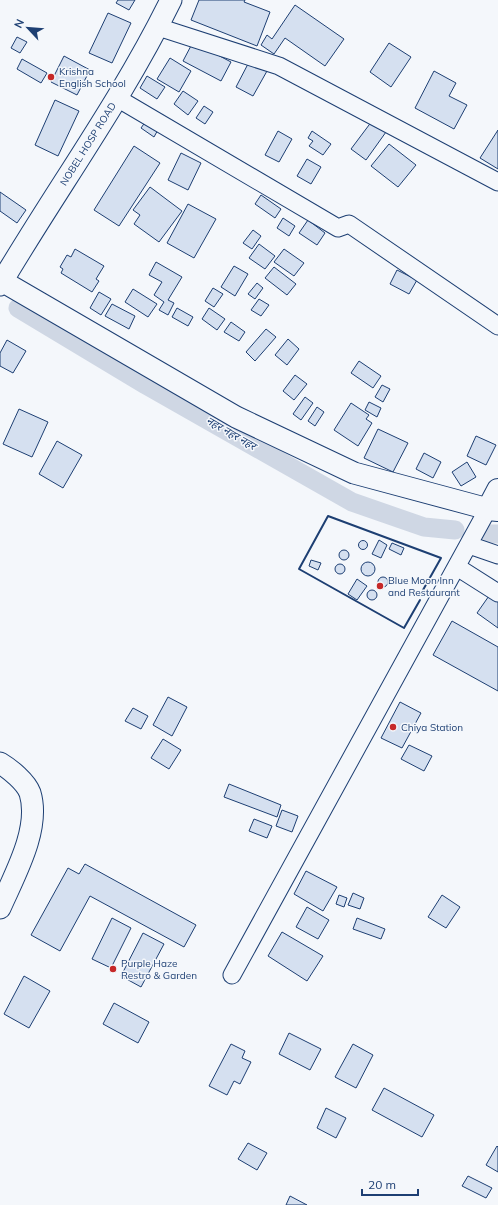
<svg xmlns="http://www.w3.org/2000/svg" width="498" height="1205" font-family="Mulish,'Noto Sans Devanagari',sans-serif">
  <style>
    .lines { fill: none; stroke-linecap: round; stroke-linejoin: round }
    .canal { stroke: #cfd7e4; stroke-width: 19 }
    .building { fill: #d5e0f0; stroke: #1d3f73 }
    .minor-casing { stroke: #1d3f73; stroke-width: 19 }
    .tertiary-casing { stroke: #1d3f73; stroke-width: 23 }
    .secondary-casing { stroke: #1d3f73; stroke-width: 24 }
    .minor { stroke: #f4f7fb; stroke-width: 17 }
    .tertiary { stroke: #f4f7fb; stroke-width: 21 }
    .secondary { stroke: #f4f7fb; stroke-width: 22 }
    .wall { stroke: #1d3f73; stroke-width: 2 }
    .poi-dot { fill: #c62828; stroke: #f4f7fb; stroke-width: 1.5 }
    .labels { text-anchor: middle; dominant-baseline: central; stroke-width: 3; stroke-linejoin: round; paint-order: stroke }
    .poi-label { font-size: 10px; fill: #1d3f73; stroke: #f4f7fb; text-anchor: start }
    .street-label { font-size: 10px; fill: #1d3f73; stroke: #f4f7fb }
    .water-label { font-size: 11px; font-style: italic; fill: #1d3f73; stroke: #f4f7fb }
  </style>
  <rect width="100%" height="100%" fill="#f4f7fb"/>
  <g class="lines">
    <path class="canal" d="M18,308L146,385L352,502L424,527L455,530
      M491,534H498"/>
  </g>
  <path class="building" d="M118,0H135L129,10L116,3Z
    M199,0H245L244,2L270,12L257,46L191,20Z
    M295,5L344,39L325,66L285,38L274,54L261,45L267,35L272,39Z
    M108,13L131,23L112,63L89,53Z
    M17,37L27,42L20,53L11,48Z
    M193,42L231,62L221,81L183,61Z
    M389,43L411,57L391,87L370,72Z
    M64,56L90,70L77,95L51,82Z
    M170,58L191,71L179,92L157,79Z
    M22,59L47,73L41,83L17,69Z
    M249,62L267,71L253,96L236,87Z
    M434,71L456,83L449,96L467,105L454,129L415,108Z
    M147,76L165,87L157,99L140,88Z
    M183,91L198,101L188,115L174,104Z
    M55,100L79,111L58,156L35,145Z
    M204,106L213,112L205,124L196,118Z
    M148,118L160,126L154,137L141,128Z
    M372,121L386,132L366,160L351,149Z
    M498,130V169L480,158Z
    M278,131L292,139L279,162L265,155Z
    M312,131L331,144L323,155L309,146L313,141L308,138Z
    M389,144L416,165L398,187L371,166Z
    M134,146L160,163L119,226L94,210Z
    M181,153L201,163L188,190L168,180Z
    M307,159L321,167L311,184L297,176Z
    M150,187L182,211L159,242L134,224L140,215L133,210Z
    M0,192L26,210L17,223L0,211Z
    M261,195L281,209L275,218L255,204Z
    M188,204L216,219L194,258L167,243Z
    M283,218L295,226L289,236L277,228Z
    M308,220L325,233L317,245L299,233Z
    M253,230L261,236L252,249L243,243Z
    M259,244L275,256L265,269L249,258Z
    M75,249L104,266L96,279L99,281L92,292L61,273L63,269L60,267L67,255L71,257Z
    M284,249L304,263L294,276L274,262Z
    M156,262L182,277L168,300L174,303L168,315L159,310L164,302L154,295L162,282L149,275Z
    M234,266L248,274L235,296L221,287Z
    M274,267L296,284L287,295L265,278Z
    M397,270L417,280L409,294L390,284Z
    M257,283L263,288L255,299L248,294Z
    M213,288L223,294L214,307L205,301Z
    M133,289L157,304L148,317L125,302Z
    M99,292L111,299L101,315L90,308Z
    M259,299L269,305L261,316L251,310Z
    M112,304L135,316L129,329L105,316Z
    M177,308L193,317L188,326L172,317Z
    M209,308L225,319L217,330L202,319Z
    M231,322L245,332L239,341L224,332Z
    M266,329L276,337L255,361L246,352Z
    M288,339L299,349L287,365L275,355Z
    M7,340L26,351L13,373L0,366V353Z
    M359,361L381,376L373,388L351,373Z
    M295,375L307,384L294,400L283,391Z
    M382,385L390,389L383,402L375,397Z
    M305,397L313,403L301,420L293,414Z
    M369,402L381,408L377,417L365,410Z
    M351,403L369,415L366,419L372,423L358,446L334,430Z
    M317,407L324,412L315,426L308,421Z
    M19,409L48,422L32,457L3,444Z
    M378,429L408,443L393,472L364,458Z
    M476,436L496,445L486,465L467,456Z
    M57,441L82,455L63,488L39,474Z
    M424,453L441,462L433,478L416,469Z
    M467,462L476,477L461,486L452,472Z
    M379,540L387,545L381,558L372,554Z
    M358.5 545a4.5 4.5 0 1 1 9 0a4.5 4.5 0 1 1-9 0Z
    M392,543L404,548L401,555L389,549Z
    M339 555a5 5 0 1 1 10 0a5 5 0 1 1-10 0Z
    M311,560L321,563L318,570L309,566Z
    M361 569a7 7 0 1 1 14 0a7 7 0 1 1-14 0Z
    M335 569a5 5 0 1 1 10 0a5 5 0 1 1-10 0Z
    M378 582a5 5 0 1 1 10 0a5 5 0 1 1-10 0Z
    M357,579L367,586L357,600L348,594Z
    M367 595a5 5 0 1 1 10 0a5 5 0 1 1-10 0Z
    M491,593L498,598V628L477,613Z
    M452,621L498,647V691L433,655Z
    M168,697L187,707L172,736L153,725Z
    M400,702L421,713L402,748L381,738Z
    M133,708L148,716L141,729L125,721Z
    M163,739L181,750L169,769L151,758Z
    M409,745L432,756L424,771L401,759Z
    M229,784L281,805L277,817L224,797Z
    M282,810L298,816L292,832L276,826Z
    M254,819L272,826L267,838L249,831Z
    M85,864L196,925L184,947L90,896L60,951L31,935L68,868L79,874Z
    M306,871L337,887L323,911L294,894Z
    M353,893L364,898L360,909L348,905Z
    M339,895L347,898L344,907L336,904Z
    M442,895L460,907L446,928L428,917Z
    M307,907L329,920L318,939L296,927Z
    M112,918L131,928L111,968L92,959Z
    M357,918L385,929L381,939L353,929Z
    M282,932L323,956L307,981L268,956Z
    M143,933L164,944L141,987L121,976Z
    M24,976L50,991L29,1028L4,1014Z
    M114,1003L149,1022L138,1043L103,1024Z
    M289,1033L321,1049L310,1070L279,1054Z
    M231,1044L245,1051L242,1058L251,1062L240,1084L234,1081L227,1095L209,1086Z
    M353,1044L373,1055L356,1088L335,1077Z
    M384,1088L434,1115L422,1137L372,1110Z
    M326,1108L346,1118L336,1138L317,1128Z
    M248,1143L267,1153L257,1170L238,1159Z
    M497,1146L498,1147V1172L486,1165Z
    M468,1176L492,1188L486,1198L462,1186Z
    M290,1196L307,1205H286Z"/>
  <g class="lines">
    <g class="minor-casing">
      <path id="minor" d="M158,27L279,66L498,182
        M117,98L338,228L349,224L498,326
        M469,545L498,555
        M457,567L498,593
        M232,975L488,509"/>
    </g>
    <g class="tertiary-casing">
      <path id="tertiary" d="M2,281L236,417L354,473L488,509
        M0,285C56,190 122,100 171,0
        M0,763C10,769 26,782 30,793C41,829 14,876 0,908"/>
    </g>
    <g class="secondary-casing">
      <path id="secondary" d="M498,490L488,509L498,510"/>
    </g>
    <use href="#minor" class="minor"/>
    <use href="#tertiary" class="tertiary"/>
    <use href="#secondary" class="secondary"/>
    <path class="wall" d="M420,600L404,628L299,569L328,516L441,558L423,590"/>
  </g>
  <g class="poi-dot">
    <circle cx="51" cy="77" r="4"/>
    <circle cx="380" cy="586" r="4"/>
    <circle cx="393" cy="727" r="4"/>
    <circle cx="113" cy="969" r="4"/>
  </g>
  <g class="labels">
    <g class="poi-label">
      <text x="59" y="71">Krishna<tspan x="59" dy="12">English School</tspan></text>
      <text x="388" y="580">Blue Moon Inn<tspan x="388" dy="12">and Restaurant</tspan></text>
      <text x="401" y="727">Chiya Station</text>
      <text x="121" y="963">Purple Haze<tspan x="121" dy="12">Restro &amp; Garden</tspan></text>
    </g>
    <g class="street-label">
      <text transform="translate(88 144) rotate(-58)">NOBEL HOSP ROAD</text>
    </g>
    <g class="water-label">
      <text transform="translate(231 433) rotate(30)">नहर नहर नहर</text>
    </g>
  </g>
  <g transform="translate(28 28) rotate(296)" stroke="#f4f7fb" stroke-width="3" paint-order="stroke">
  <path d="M0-3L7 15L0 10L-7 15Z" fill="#1d3f73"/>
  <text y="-6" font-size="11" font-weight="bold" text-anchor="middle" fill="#1d3f73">N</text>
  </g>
  <path d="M362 1189v6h56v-6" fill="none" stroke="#1d3f73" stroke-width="2"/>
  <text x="368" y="1189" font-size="12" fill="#1d3f73" stroke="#f4f7fb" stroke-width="3" paint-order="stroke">20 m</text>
</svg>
